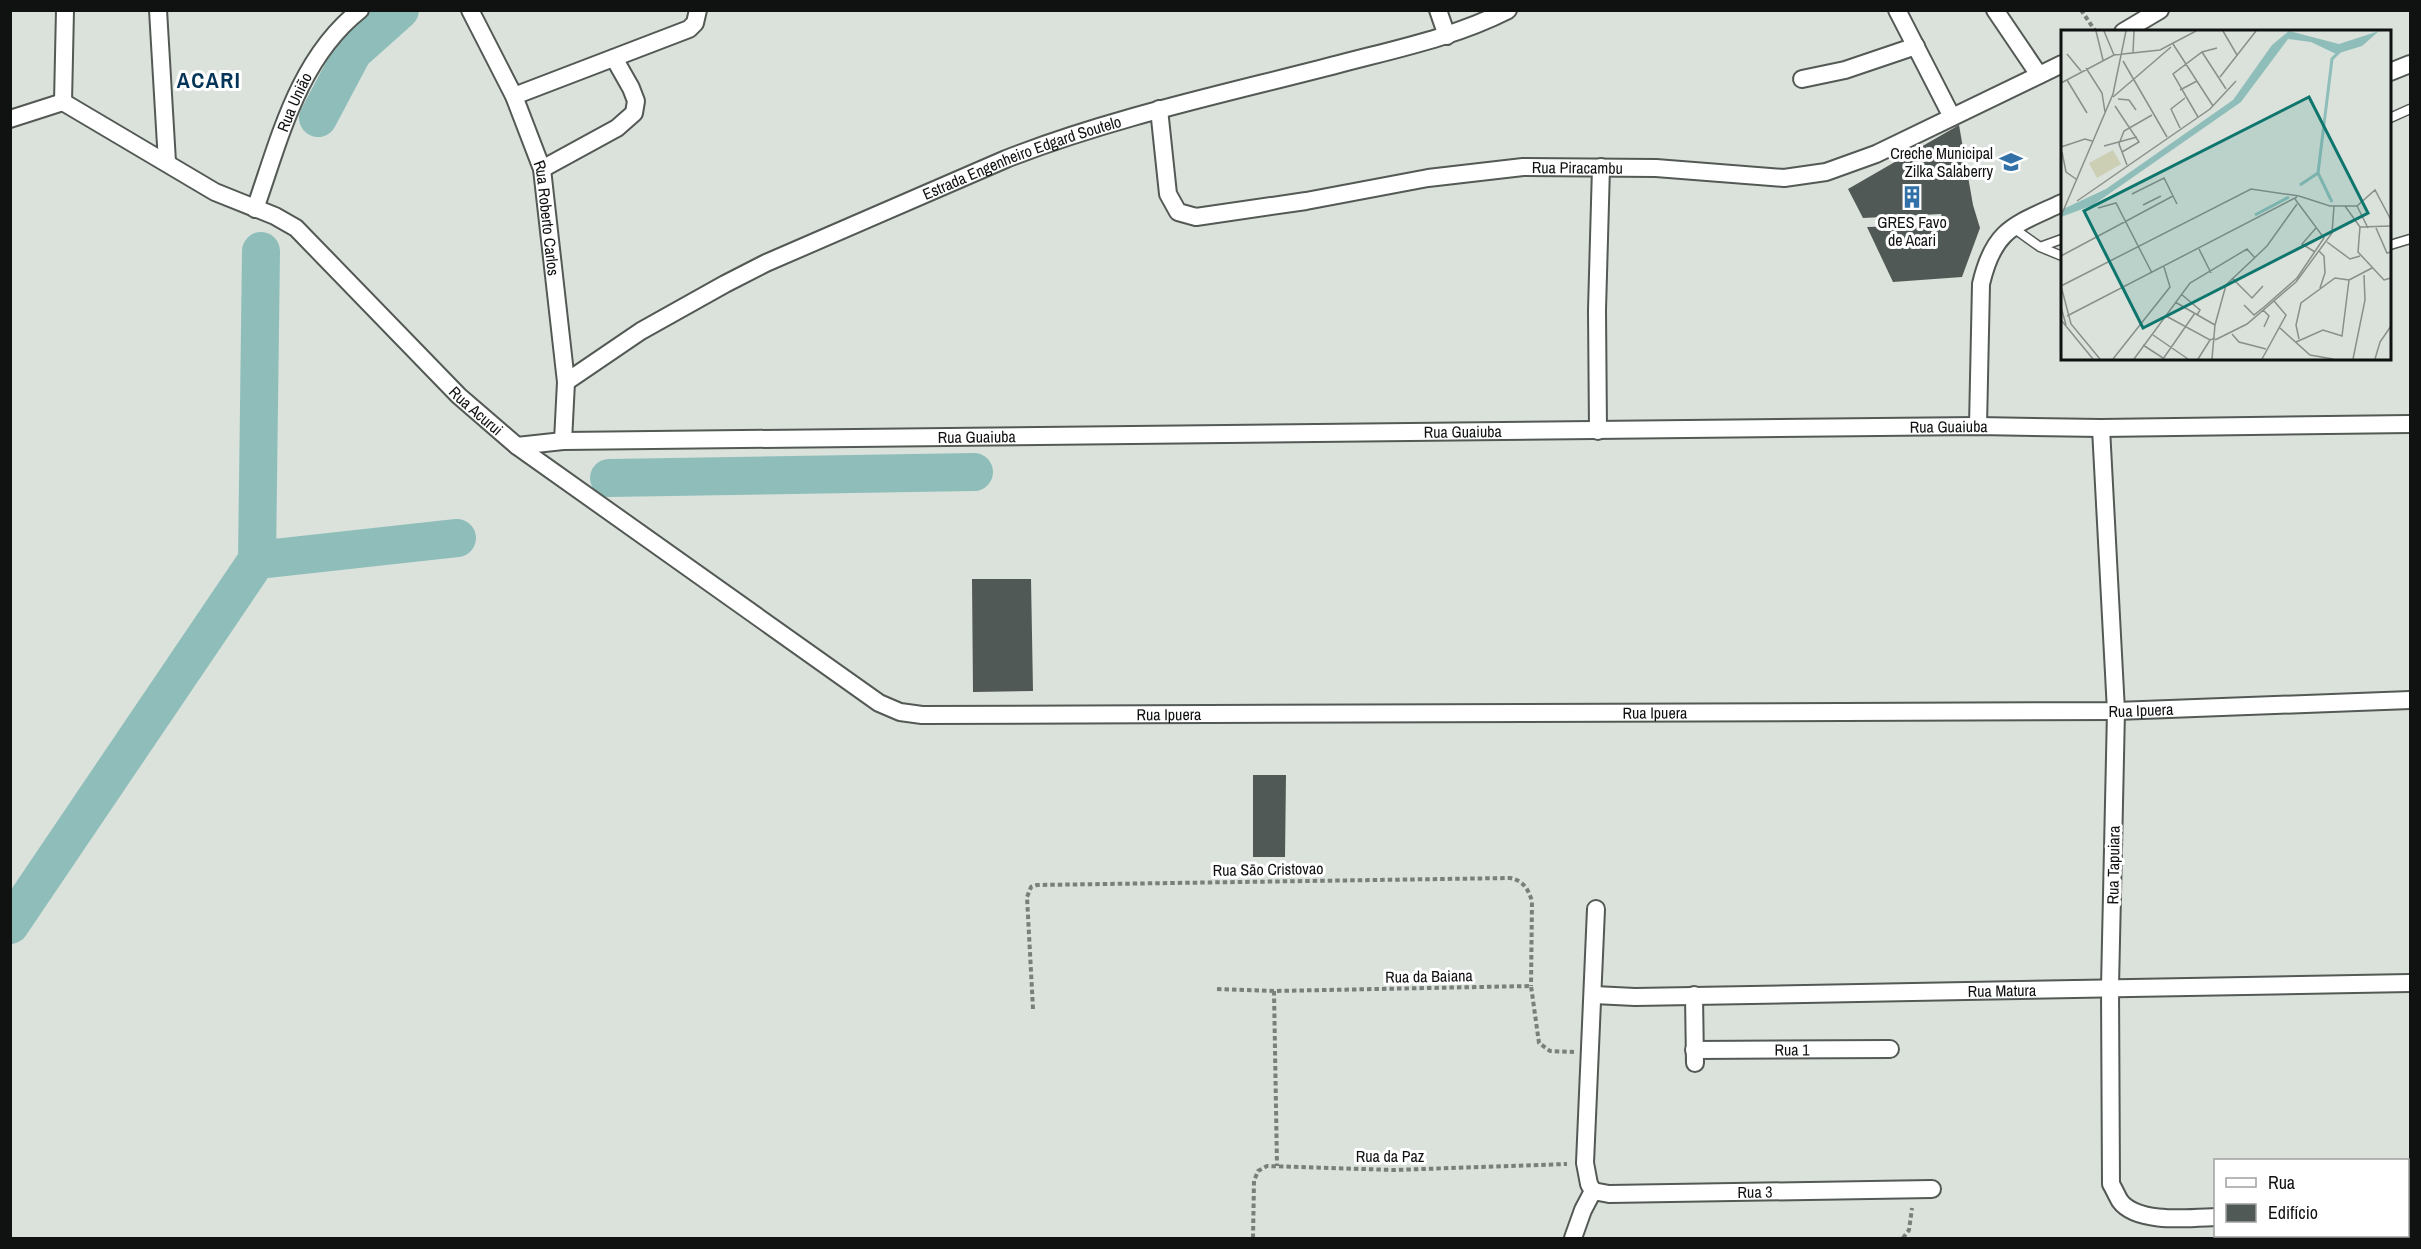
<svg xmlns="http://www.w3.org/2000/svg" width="2421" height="1249" font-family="'Archivo Narrow',sans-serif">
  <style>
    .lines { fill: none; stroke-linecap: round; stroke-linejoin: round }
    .river { stroke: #8fbeba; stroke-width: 38 }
    .building { fill: #515956 }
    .service-casing { stroke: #535954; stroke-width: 11 }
    .minor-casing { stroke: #535954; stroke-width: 20 }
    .path { stroke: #797f7a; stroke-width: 4; stroke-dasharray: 4.5 3; stroke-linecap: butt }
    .service { stroke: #fff; stroke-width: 8 }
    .minor { stroke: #fff; stroke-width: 16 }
    .labels { text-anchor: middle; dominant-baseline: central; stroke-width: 6; stroke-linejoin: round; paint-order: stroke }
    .street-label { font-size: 16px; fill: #0f1210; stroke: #fff }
    .poi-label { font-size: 16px; fill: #0f1210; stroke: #fff; text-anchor: end }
    .district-label { font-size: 22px; font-weight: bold; letter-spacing: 1.5px; fill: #043458; stroke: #fff }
    .inset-river { fill: none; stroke: #8fbeba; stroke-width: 3 }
    .inset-road { fill: none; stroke: #898f8a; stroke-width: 1.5 }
    .view { fill: #0f766e; fill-opacity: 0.15; stroke: #0f766e; stroke-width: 3 }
    .inset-edge { fill: none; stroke: #0f1210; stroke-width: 3 }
  </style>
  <rect width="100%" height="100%" fill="#dae2db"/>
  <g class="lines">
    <path class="river" d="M318,118L353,52L400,10
      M609,478L974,472
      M257,560L457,538
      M10,925L257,560L261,251"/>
  </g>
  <path class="building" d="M1959,125L1973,205L1980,228L1962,277L1893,282L1867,227L1945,225L1941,214L1863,218L1848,189Z
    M972,579H1031L1033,691L973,692Z
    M1253,775H1286L1285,857H1253Z"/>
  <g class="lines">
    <g class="service-casing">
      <path id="service" d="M2390,118L2410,109
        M2012,227L2040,247L2062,256
        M2390,245L2410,239
        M2040,247L2062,239"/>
    </g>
    <g class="minor-casing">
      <g id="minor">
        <path d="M158,10L167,162"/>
        <path id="s1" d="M470,10L514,96L542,169L566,382L563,441"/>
        <path d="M1438,10L1447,36"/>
        <path d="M1897,10L1952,117"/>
        <path d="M1995,10L2039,75"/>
        <path d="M2123,32L2160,10"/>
        <path d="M2390,72L2410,64"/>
        <path d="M1802,79L1845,70L1916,46"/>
        <path d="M514,96L689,29L695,23L698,10"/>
        <path id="s2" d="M63,102L215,192L275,216L296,228L459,396L517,446L879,703L900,712L922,715L2116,711L2410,700"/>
        <path d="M63,102L65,10"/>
        <path id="s3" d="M1159,109L1168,194L1178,212L1196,217L1306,201L1428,178L1523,167L1656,168L1784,178L1826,172L1876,154L2062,64"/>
        <path d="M10,119L63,102"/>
        <path d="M542,169L617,128L634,113L636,101L631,88L614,58"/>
        <path id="s4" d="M255,209C280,138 298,59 360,10"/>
        <path id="s5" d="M566,382L641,331L725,284L766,263L1006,159C1113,117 1228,93 1339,64C1396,49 1455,37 1508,10"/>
        <path d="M1978,426L1981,284C1994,228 2015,225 2062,203"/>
        <path d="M2101,428L2116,711L2110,987L2111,1184C2114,1189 2117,1196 2120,1201C2137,1224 2190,1218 2216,1217"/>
        <path d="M1598,431L1597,310L1601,167"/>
        <path id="s6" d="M517,446L563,441L1978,426L2101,428L2410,424"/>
        <path id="s7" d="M1596,909L1585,1163L1589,1184L1593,1191L1609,1194L1932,1189"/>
        <path id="s8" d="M1594,995L1635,997L2410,983"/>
        <path d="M1694,995L1695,1063"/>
        <path id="s9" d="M1694,1050L1890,1049"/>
        <path d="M1573,1238L1583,1210L1593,1191"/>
      </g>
    </g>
    <path class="path" d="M2081,10L2096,32
      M1217,989L1274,991L1531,986L1539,1043L1550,1051L1574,1052
      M1274,991L1277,1166
      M1033,1009L1027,897L1031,887L1037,885L1510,878C1524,881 1528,889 1532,901L1531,986
      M1253,1238L1254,1181L1258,1171L1267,1166L1394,1170L1567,1164
      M1903,1238L1909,1230L1912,1208"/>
    <use href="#service" class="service"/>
    <use href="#minor" class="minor"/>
  </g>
  <defs>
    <g id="school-bare" transform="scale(1.8)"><path d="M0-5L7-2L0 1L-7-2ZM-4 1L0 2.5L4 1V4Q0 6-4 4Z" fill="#3171a7" stroke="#fff" stroke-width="2.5" paint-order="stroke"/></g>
    <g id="building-bare" transform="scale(1.8)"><path d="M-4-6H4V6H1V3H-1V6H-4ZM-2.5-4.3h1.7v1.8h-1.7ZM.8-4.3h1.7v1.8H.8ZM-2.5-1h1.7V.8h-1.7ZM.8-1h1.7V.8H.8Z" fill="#3171a7" stroke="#fff" stroke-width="2.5" paint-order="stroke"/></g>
  </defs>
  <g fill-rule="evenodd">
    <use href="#school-bare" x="2011" y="162"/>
    <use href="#building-bare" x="1912" y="197"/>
  </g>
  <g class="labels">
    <g class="street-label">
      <text stroke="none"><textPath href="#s4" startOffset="114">Rua União</textPath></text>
      <text stroke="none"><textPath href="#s5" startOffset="510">Estrada Engenheiro Edgard Soutelo</textPath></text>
      <text stroke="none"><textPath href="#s3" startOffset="510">Rua Piracambu</textPath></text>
      <text stroke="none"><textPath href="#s1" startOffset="224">Rua Roberto Carlos</textPath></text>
      <text stroke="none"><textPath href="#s2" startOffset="522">Rua Acurui</textPath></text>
      <text stroke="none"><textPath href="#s6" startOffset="1432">Rua Guaiuba</textPath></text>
      <text stroke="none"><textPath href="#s6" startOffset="946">Rua Guaiuba</textPath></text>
      <text stroke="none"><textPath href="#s6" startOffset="460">Rua Guaiuba</textPath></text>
      <text stroke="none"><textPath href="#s2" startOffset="2284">Rua Ipuera</textPath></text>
      <text stroke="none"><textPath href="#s2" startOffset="1798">Rua Ipuera</textPath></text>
      <text stroke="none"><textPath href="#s2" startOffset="1312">Rua Ipuera</textPath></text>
      <text transform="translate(2113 865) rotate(-89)">Rua Tapuiara</text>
      <text transform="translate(1268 869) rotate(-1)">Rua Sāo Cristovao</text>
      <text transform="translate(1429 976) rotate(-1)">Rua da Baiana</text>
      <text stroke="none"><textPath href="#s8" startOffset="408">Rua Matura</textPath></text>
      <text stroke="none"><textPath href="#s9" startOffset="98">Rua 1</textPath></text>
      <text x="1390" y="1156">Rua da Paz</text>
      <text stroke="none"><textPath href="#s7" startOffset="446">Rua 3</textPath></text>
    </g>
    <g class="poi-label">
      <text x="1993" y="153">Creche Municipal<tspan x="1993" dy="18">Zilka Salaberry</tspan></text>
      <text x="1912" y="222" text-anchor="middle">GRES Favo<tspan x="1912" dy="18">de Acari</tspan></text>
    </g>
    <g class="district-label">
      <text x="209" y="80">ACARI</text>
    </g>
  </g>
  <g transform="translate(2061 30)">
    <rect width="330" height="330" fill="#dae2db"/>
    <path d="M52,120L60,134L36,148L28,133Z" fill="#cdcfb5"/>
    <path d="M228,1L278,14L318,1L301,16L275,24L250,12L227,9L180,72L32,175L0,187V180L45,159L172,70L211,15Z" fill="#8fbeba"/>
    <path class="inset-river" d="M239,155L257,143M271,172L257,143L271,29L279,21M194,185L228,167"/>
    <path class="inset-road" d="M35,1L42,30M43,1L53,25M162,1L176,25M112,14L152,76M141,22L165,59M72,23L73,1M6,24L20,41M62,31L106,107M25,38L41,63L44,82M159,47L195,1M6,50L26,83M0,53L53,25L99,20L135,1M119,60L136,51M52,67L110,17M57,69L68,70L75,80M54,76L78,112L61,122M137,87L112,44L141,22L156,18M119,98L110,79L124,68M43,116L76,107M0,117L24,109L31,111M1,122L5,142L15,149M66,135L58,114L63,101L91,85M71,164L103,148L116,174M16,171L149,79L175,51M82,175L100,166M284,176L299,197L330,196M296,176L314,160L330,190M296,176L307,198M37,178L55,173L91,243M0,186L52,64L65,1M299,197L297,222L323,250L330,248M315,198L326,223L330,222M266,212L289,229L299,226M138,219L150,243M258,221L263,226L264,243L259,258M254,222L241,214L255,198M0,226L112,166M171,248L191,268L202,256M288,250L311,238M120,264L139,280L136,285M114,272L154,295M183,275L193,285L203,277L236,248L263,208L234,169M0,277L5,295M202,280L208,286L203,297M6,286L236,167M105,286L149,310L154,308M0,290L32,329M219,298L249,325L272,329M171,304L178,312L205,319M92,305L127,329M238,309L235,295L240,273L274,248L288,250M154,310L186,294L235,252L271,203L273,176M235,312L262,300L281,306L288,250M82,315L102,328M39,329L10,294L0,256L190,159L238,166L269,176H296M52,329L109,257L103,237M73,329L129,253L186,219L194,228M102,329L134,283M137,329L149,310M151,329L154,295L165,255L206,216L236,174M201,329L225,285L213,271M292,329L304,270L303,245M314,329L319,312L330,296"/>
    <path class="view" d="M248,67L307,183L82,298L23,181Z"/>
    <rect width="330" height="330" class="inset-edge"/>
  </g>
  <rect width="2421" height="1249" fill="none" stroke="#0f1210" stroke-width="24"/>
  <rect x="2214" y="1159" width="195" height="78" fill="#ffffff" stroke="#9fa09f" stroke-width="1.5"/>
  <rect x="2226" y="1178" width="30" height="9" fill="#ffffff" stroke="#9fa09f" stroke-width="1.5"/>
  <text x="2268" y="1189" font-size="18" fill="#0f1210">Rua</text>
  <rect x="2226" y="1204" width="30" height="18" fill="#515956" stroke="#9fa09f" stroke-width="1.5"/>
  <text x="2268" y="1219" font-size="18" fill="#0f1210">Edifício</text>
</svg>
